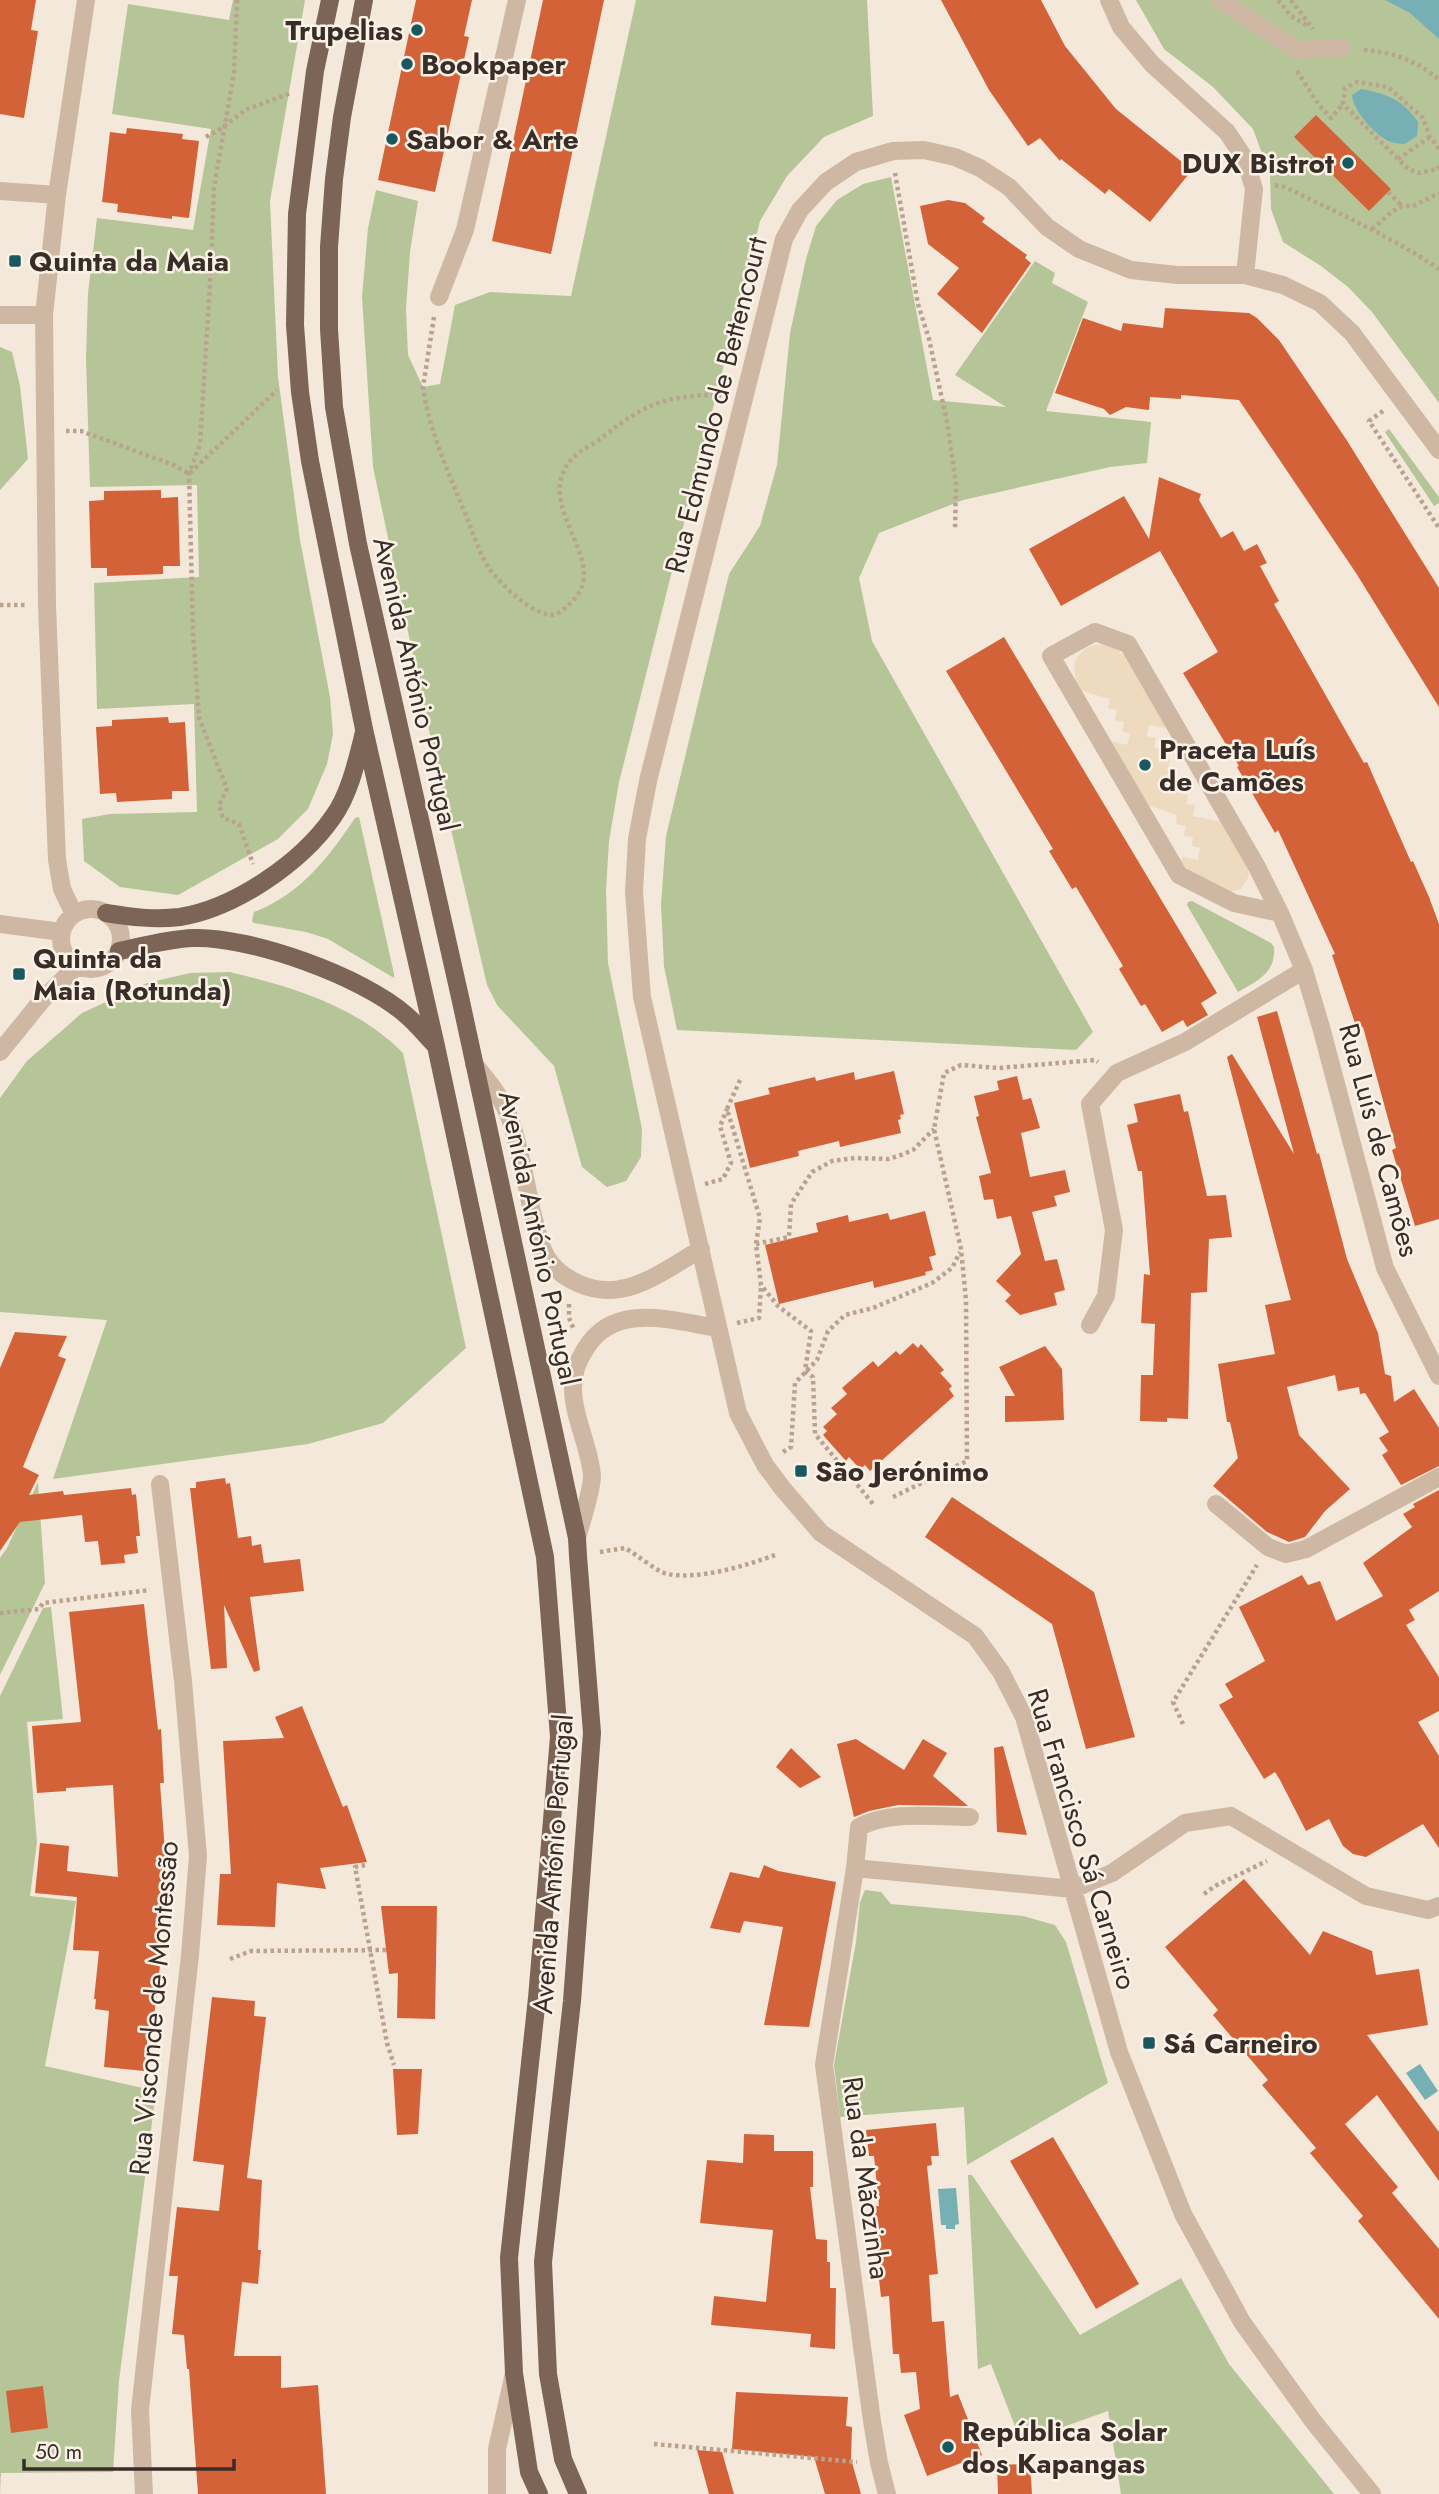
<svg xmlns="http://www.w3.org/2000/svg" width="1439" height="2494" font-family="Jost,sans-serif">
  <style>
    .green { fill: #b5c598 }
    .plaza { fill: #eedabf }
    .water { fill: #76b0b4 }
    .building { fill: #d36239 }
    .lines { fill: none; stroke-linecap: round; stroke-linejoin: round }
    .path { stroke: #baa28e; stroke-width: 4.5; stroke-dasharray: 3.5 3.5; stroke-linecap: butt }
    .minor { stroke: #ceb8a4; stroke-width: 18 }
    .major { stroke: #7c6456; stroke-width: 18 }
    .poi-dot { fill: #18585e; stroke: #fbf2e7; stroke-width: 2.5 }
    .labels { text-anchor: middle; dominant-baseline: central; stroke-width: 5; stroke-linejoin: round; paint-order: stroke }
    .poi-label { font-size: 28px; font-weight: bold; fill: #382d27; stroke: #fbf2e7; text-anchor: start }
    .street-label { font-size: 28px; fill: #382d27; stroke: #fbf2e7 }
  </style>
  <rect width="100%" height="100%" fill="#f4e8da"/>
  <path class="green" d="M233,0H305L270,201L278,377L300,540L330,697L333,734L327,764L308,809L278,839L178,895L120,887L84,861L82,819L110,814L197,812L194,704L97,709L94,583L199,577L197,485L90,487L86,358L88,293L97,218L193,230L211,129L112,114L128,4L229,20Z
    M636,0H867L873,116L824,137L787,176L760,221L619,782L609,841L606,890L608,963L642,1129L641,1157L626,1181L607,1187L582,1167L554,1066L497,1005L487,985L440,782L373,467L362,297L368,228L376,190L418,201L410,252L406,309L408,355L423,387L440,384L455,305L490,292L571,296Z
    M1136,0H1439V403L1372,312L1348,287L1321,266L1283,242L1271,209L1270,175L1253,129L1213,87L1164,49Z
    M891,177L933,400L1006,407L955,375L1035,261L1055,273L1052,283L1088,302L1046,411L1151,422L1147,463L1110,467L963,500L879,533L859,578L872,641L1093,1032L1076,1050L677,1030L664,966L661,905L666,836L729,574L760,526L777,465L790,333L806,259L816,226L837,200L863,184Z
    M0,347L12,352L20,386L28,459L0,490Z
    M1389,429L1439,497V503L1434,506L1385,432Z
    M359,817L394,974V978L328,939L306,932L254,923L252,921L254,912C301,894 328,858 355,818Z
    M1192,901L1271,943L1274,947C1276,973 1258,980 1238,992L1187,905L1188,902Z
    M230,972C292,987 357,1006 403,1053L466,1348L383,1423L308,1444L53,1479L107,1320L0,1312V1098L27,1061L82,1013L147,983L190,973Z
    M38,1482L45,1583L0,1675V1558L7,1548Z
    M51,1607L63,1719L27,1722L37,1842L30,1896L76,1901L45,2066L156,2091L119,2381L113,2472L1,2473L0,2494V1696L43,1608Z
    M865,1890L881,1892L891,1904L1023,1916L1055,1925L1066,1942L1108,2083L967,2165L964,2107L840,2117L834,2065L856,1942L860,1902Z
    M968,2175H972L1080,2335L1181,2278L1229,2364L1334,2494H1121L1108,2411L1021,2442L991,2364L978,2369Z"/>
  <path class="plaza" d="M1106,644L1116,648L1124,656L1165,725V728L1149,725L1147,736L1156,738L1154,747L1163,750L1161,758L1170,760L1167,770L1174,772L1172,781L1181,783L1179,793L1188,795L1186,804L1195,805L1193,816L1222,822L1248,869L1249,876L1241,889L1229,892L1193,875L1185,867L1181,860L1183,857L1198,860L1200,848L1192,846L1193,837L1184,836L1186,826L1176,824L1177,815L1147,805L1110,745L1111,741L1127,745L1130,734L1122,731L1124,722L1115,720L1117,710L1108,708L1110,699L1079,690L1076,684L1074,665L1078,656L1085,649L1094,645Z"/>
  <path class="water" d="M1385,0H1439V39L1410,13Z
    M1361,89C1385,93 1404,100 1418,122L1417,136L1405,144C1400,144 1393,143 1388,141C1374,133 1353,111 1352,95Z
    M1420,2064L1438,2091L1425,2100L1406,2073Z
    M956,2188L959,2224L955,2225V2229H946V2225H941L938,2189Z"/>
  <path class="building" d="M0,0H36L31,30L38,31L24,118L0,114Z
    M416,0H472L464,36L469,37L435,192L378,180Z
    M543,0H604L551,254L492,241Z
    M941,0H1041L1065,46L1116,109L1192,170L1150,222L1109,189L1105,194L1061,159L1060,161L1040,138L1028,146L989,90Z
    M1316,115L1391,189L1369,211L1294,137Z
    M127,128L183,134L182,139L199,141L189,218L172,216V219L117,212L118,204L102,202L110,132L126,134Z
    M948,200L965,203L985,218L982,222L1027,255L1025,258L1031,263L982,333L937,294L959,268L928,244L920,206Z
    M1165,308L1249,313L1257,318L1279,340L1346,439L1439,588V707L1356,573L1239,400L1181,395V399L1150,397L1149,410L1126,407L1110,415L1104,409L1055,393L1083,318L1121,331L1123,323L1163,328Z
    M1159,477L1201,494L1199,500L1221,538L1233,531L1244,551L1257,544L1267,563L1260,566L1279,601L1274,604L1364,763L1367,762L1411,862L1413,861L1429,897L1439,924V1219L1415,1226L1392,1150L1396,1148L1363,1027L1357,1029L1332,955L1335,954L1278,830L1275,833L1237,767L1239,766L1183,673L1218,652L1160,551L1061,606L1029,549L1124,496L1149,539Z
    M161,490V498L178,497L180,566H163V574L107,576V568H91L89,501L104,500V491Z
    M1004,637L1217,993L1201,1003L1208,1015L1187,1027L1183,1020L1162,1032L1145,1004L1141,1006L1119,969L1123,966L1076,887L1072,889L1049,851L1053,849L946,671Z
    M168,717L169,723L185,722L189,791H172V799L117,802L116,793L100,794L96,727L112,726V720Z
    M1277,1011L1317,1154L1319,1153L1347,1259L1378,1333L1385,1374L1391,1376L1394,1402L1414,1389L1439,1428V1466L1401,1485L1382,1455L1388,1451L1379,1438L1389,1432L1365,1393L1360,1394L1359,1387L1338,1391L1335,1375L1287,1387L1299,1435L1350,1489L1325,1511L1305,1537L1289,1542L1267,1532L1213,1486L1238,1458L1230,1422H1227L1218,1364L1275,1354L1265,1305L1291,1300L1227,1057L1232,1054L1294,1154L1257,1017Z
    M894,1071L904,1114L900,1115L901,1119L898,1120L901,1133L840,1147L839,1141L798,1151L799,1156L750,1168L734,1103L770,1094L768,1088L815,1077L816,1081L854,1072L855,1080Z
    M1017,1076L1023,1100L1031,1098L1040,1128L1021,1133L1030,1177L1065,1170L1070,1192L1054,1196L1057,1206L1032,1212L1045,1261L1057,1259L1065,1290L1054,1293L1057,1305L1020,1315L1005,1301L1011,1295L996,1281L1021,1254L1011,1216L997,1219L993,1199L984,1200L979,1176L991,1173L976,1117L979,1116L974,1096L999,1090L997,1081Z
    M1180,1094L1184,1112L1188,1111L1207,1196L1226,1195L1232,1237L1209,1239L1207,1292L1191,1293L1188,1419L1167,1418V1422L1140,1421L1141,1375H1153L1155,1324L1141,1323L1144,1274L1150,1275L1142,1171H1138L1127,1125L1138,1122L1134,1104Z
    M925,1211L936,1255L929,1257L933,1270L925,1272L926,1275L874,1288L873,1281L779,1304L765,1245L818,1232L816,1223L848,1215L849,1222L888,1213L890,1220Z
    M15,1332L67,1336L58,1356L66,1359L23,1467L39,1475L29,1495L63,1491L64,1495L131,1488L132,1495L136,1494L140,1536H136L138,1553L124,1555L125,1563L101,1565L98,1541L85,1542L82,1515L20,1522L0,1551V1368Z
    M913,1343L918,1348L921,1344L944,1370L940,1373L952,1386L949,1389L954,1396L870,1471L865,1465L860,1469L849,1457L846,1461L823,1435L827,1431L823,1427L837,1414L831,1408L847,1394L842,1388L873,1361L878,1367L896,1351L900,1355Z
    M1045,1346L1062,1369L1064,1420L1005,1422V1396H1015L999,1367Z
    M225,1478L226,1484L230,1483L238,1538L251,1536L252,1546L261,1544L264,1563L300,1559L304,1591L250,1597L260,1670L254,1672L224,1605L227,1668L211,1669L190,1488H196V1482Z
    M1439,1490V1591L1409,1610L1415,1620L1406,1625L1439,1677V1711L1418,1722L1439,1756V1848L1423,1824L1366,1857L1353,1854L1343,1846L1329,1819L1306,1831L1280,1780L1275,1772L1264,1779L1219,1705L1233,1697L1225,1684L1265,1661L1239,1607L1302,1575L1308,1585L1320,1581L1336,1621L1383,1596L1363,1563L1412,1527L1403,1514L1415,1507L1413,1504Z
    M952,1497L1094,1592L1135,1737L1086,1749L1052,1624L925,1537Z
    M144,1604L158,1730L161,1729L164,1783H160L166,1866L158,1956L161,1957L154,2017H150L144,2071L104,2067L109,2011L95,2009L96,1999H94L99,1951L73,1950L77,1897L35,1893L40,1843L69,1846L67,1871L118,1877L113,1785L66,1788V1791L37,1793L32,1726L81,1722L69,1612Z
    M302,1706L343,1807L347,1805L367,1862L320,1868L326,1889L277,1883L275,1927L217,1925L220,1874H231L223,1741L284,1738L275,1717Z
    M856,1739L904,1770L923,1739L947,1753L933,1776L968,1806L898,1805L869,1811L854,1817L837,1744Z
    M1003,1746L1027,1835L997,1832L994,1748Z
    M791,1748L821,1777L800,1788L776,1767Z
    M764,1865L778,1871L836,1882L809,2027L764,2025L783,1927L744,1921L740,1933L710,1928L730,1872L759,1878Z
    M1244,1879L1310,1955L1323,1931L1372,1951L1376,1975L1419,1969L1428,2025L1367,2035L1439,2132V2181L1377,2095L1345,2124L1398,2187L1392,2193L1439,2249V2319L1358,2221L1363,2216L1310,2153L1316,2148L1262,2085L1268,2080L1213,2015L1218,2010L1165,1947Z
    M381,1906H437L435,2019L397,2018L398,1973L389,1974Z
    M212,1997L255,2001L254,2016L266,2017L247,2178L262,2180L258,2250H261L258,2284L242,2282L234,2356H281V2388L318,2385L326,2494H198L189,2369H187L184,2335L172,2334L178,2276H169L177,2207L219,2211L224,2165L193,2161Z
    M393,2069H422L418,2134L397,2135Z
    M936,2123L939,2156H931L932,2165L927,2166L938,2274L929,2275L932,2322L944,2321L950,2397L958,2394L982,2455L927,2476L904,2415L920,2409L916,2372L901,2373L899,2354H893L889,2296L881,2297L871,2207L879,2206L874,2156H869L866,2130Z
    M744,2134L774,2135V2151H813V2187H810L816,2239L827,2240V2262H830V2288H836L835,2349L810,2347L811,2334L711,2325L714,2296L766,2302L773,2230L700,2223L707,2160L743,2163Z
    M1053,2137L1139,2284L1096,2309L1010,2161Z
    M43,2386L48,2428L11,2433L6,2391Z
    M736,2392L848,2397L846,2426L852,2427L851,2459L861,2494H825L814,2457L732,2449Z
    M697,2450L722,2452L734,2494H709Z
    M1030,2464L1032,2494H998L997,2465Z"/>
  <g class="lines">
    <path class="path" d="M237,0L234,73L214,187L211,268L200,444L189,474L193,632L199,718L227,789L219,805L223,818L239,824L253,864
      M1278,0L1291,16L1308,26
      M1291,0L1313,29
      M1364,50C1392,52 1418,61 1439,80
      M1297,71L1319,105L1331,118L1343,104
      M206,137L222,128L245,110L291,93
      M1439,149L1430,137L1423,118L1388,87L1357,82L1345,88L1343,104L1408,169L1418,173L1438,169L1439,166
      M1398,159L1430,137
      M895,173L918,304L929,339L947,422L956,483L955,530
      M1275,185L1285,187C1338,213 1390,236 1439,269
      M1388,192L1402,206
      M1372,229L1393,211L1402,206H1413L1439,193
      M434,317L423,387C428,429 453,483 469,523C475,539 481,557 491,571C502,585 537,620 556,614C563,611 571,603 576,597C607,558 534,506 570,461C578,451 594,444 604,436C647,402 663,398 716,394L723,397
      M1383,411L1369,421L1439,528
      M66,431H81L174,465L189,474L277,390
      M0,605H27
      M740,1080L727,1109L760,1218L756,1244L761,1285L778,1306L811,1331L805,1371
      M705,1184L723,1179L731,1163L720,1126L727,1109
      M756,1244L789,1237L791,1204L812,1172L832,1161L855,1158L888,1159L901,1155L913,1150L934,1129
      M569,1304V1318L574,1330
      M737,1323L759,1318L761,1286
      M805,1371L813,1377L815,1434L874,1505
      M783,1452L791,1447L795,1383L817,1360L828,1331L845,1315L873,1308L932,1283L952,1268L960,1252
      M893,1497L967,1461L966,1300L961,1249L934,1129L944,1073L961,1065L999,1068L1095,1060L1098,1062
      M600,1552L625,1548C636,1554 656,1571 667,1574C699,1580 745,1566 775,1555
      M0,1613L39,1609L43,1603L150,1590
      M1183,1724L1173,1702L1257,1565
      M365,1865L355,1867L387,2043L394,2065
      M1204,1894L1215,1886L1267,1861
      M230,1959L251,1951L386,1950
      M654,2444L857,2462"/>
    <path class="minor" d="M1109,0L1121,27L1152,64L1227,132L1245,159L1254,189L1245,275
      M1220,0L1297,50L1342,48
      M0,191L57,195
      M439,297L465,230L517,0
      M0,315H44
      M61 939a30 30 0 1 1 60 0a30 30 0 1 1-60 0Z
      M1280,913L1234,903L1179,875L1051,656L1095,632L1128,644L1257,867L1280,913L1304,970L1321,1027L1385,1268L1439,1376
      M74,914L62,889L57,860L47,605L44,315L57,195L86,0
      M0,924L61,932
      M0,1052L43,999L76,967
      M474,1064C489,1082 504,1100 511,1122C521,1152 526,1185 533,1216C537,1229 539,1244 546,1256C560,1280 593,1294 620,1289C647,1285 677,1263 701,1249
      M1090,1325L1106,1296L1114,1230L1090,1104L1117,1073L1185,1042L1304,970
      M1216,1504L1268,1547L1286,1554L1306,1549L1439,1477
      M577,1538C581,1523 592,1491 592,1476C590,1447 573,1417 573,1388C573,1372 578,1361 586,1348C615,1301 673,1321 718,1328
      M855,1868L859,1827C892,1810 934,1817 970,1817
      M144,2494L140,2410L190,1955L198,1856L183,1681L160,1484
      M497,2494V2449L514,2373
      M887,2494L879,2463L872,2421L824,2065L855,1868L1073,1889L1112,1873L1185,1823L1231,1816L1366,1896L1428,1910L1439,1906
      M1372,2494L1313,2421L1242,2322L1183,2214L1119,2052L1024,1717L1001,1672L975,1636L821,1533L783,1489L765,1465L738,1413L642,997L634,892L637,839L648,781L784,239L800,210L826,182L856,162L893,151L924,150L955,157L980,168L1009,187L1047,227L1079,249L1131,270L1177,275H1245L1283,285L1320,303L1352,333L1439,450"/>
    <path class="major" d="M330,0L315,71L297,214L295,325L300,392L310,461L364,729L436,1046L545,1557L559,1737L537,1998L509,2258L514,2373L529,2472L539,2494
      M364,0L342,117L334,179L329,247V329L334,407L358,544L460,997L577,1538L578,1556L592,1733L572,2001L543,2262L548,2374L563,2459L578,2494
      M106,913C131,917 154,920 180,917C235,908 301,863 333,817C350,793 357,760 364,732
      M119,951C143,946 168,939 193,938C250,936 364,977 406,1015C417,1024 426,1036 436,1046"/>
  </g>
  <g class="poi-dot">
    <circle cx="417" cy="30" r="7"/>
    <circle cx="407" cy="64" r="7"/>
    <circle cx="392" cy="139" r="7"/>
    <circle cx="1348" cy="163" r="7"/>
    <rect x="8" y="254" width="14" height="14" rx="3.5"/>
    <circle cx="1145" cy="765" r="7"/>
    <rect x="12" y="967" width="14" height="14" rx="3.5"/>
    <rect x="794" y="1464" width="14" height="14" rx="3.5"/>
    <rect x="1142" y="2036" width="14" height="14" rx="3.5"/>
    <circle cx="948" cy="2447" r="7"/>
  </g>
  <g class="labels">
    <g class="poi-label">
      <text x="403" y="30" text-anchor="end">Trupelias</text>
      <text x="421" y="64">Bookpaper</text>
      <text x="406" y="139">Sabor &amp; Arte</text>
      <text x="1334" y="163" text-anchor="end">DUX Bistrot</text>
      <text x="29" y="261">Quinta da Maia</text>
      <text x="1159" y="749">Praceta Luís<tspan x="1159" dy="32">de Camões</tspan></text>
      <text x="33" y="958">Quinta da<tspan x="33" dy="32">Maia (Rotunda)</tspan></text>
      <text x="815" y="1471">São Jerónimo</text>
      <text x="1163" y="2043">Sá Carneiro</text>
      <text x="962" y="2431">República Solar<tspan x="962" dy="32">dos Kapangas</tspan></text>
    </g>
    <g class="street-label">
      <text transform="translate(716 405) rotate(-76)">Rua Edmundo de Bettencourt</text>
      <text transform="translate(416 684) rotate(77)">Avenida António Portugal</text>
      <text transform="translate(1379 1140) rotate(75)">Rua Luís de Camões</text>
      <text transform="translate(539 1238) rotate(78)">Avenida António Portugal</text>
      <text transform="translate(1082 1839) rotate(73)">Rua Francisco Sá Carneiro</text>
      <text transform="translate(553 1864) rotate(-86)">Avenida António Portugal</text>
      <text transform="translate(154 2008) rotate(-85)">Rua Visconde de Montessão</text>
      <text transform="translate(866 2178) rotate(82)">Rua da Mãozinha</text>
    </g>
  </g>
  <path d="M24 2459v10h210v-10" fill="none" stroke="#382d27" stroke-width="3.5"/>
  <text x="35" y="2459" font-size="21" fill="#382d27" stroke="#fbf2e7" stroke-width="5" paint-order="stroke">50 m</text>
</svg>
